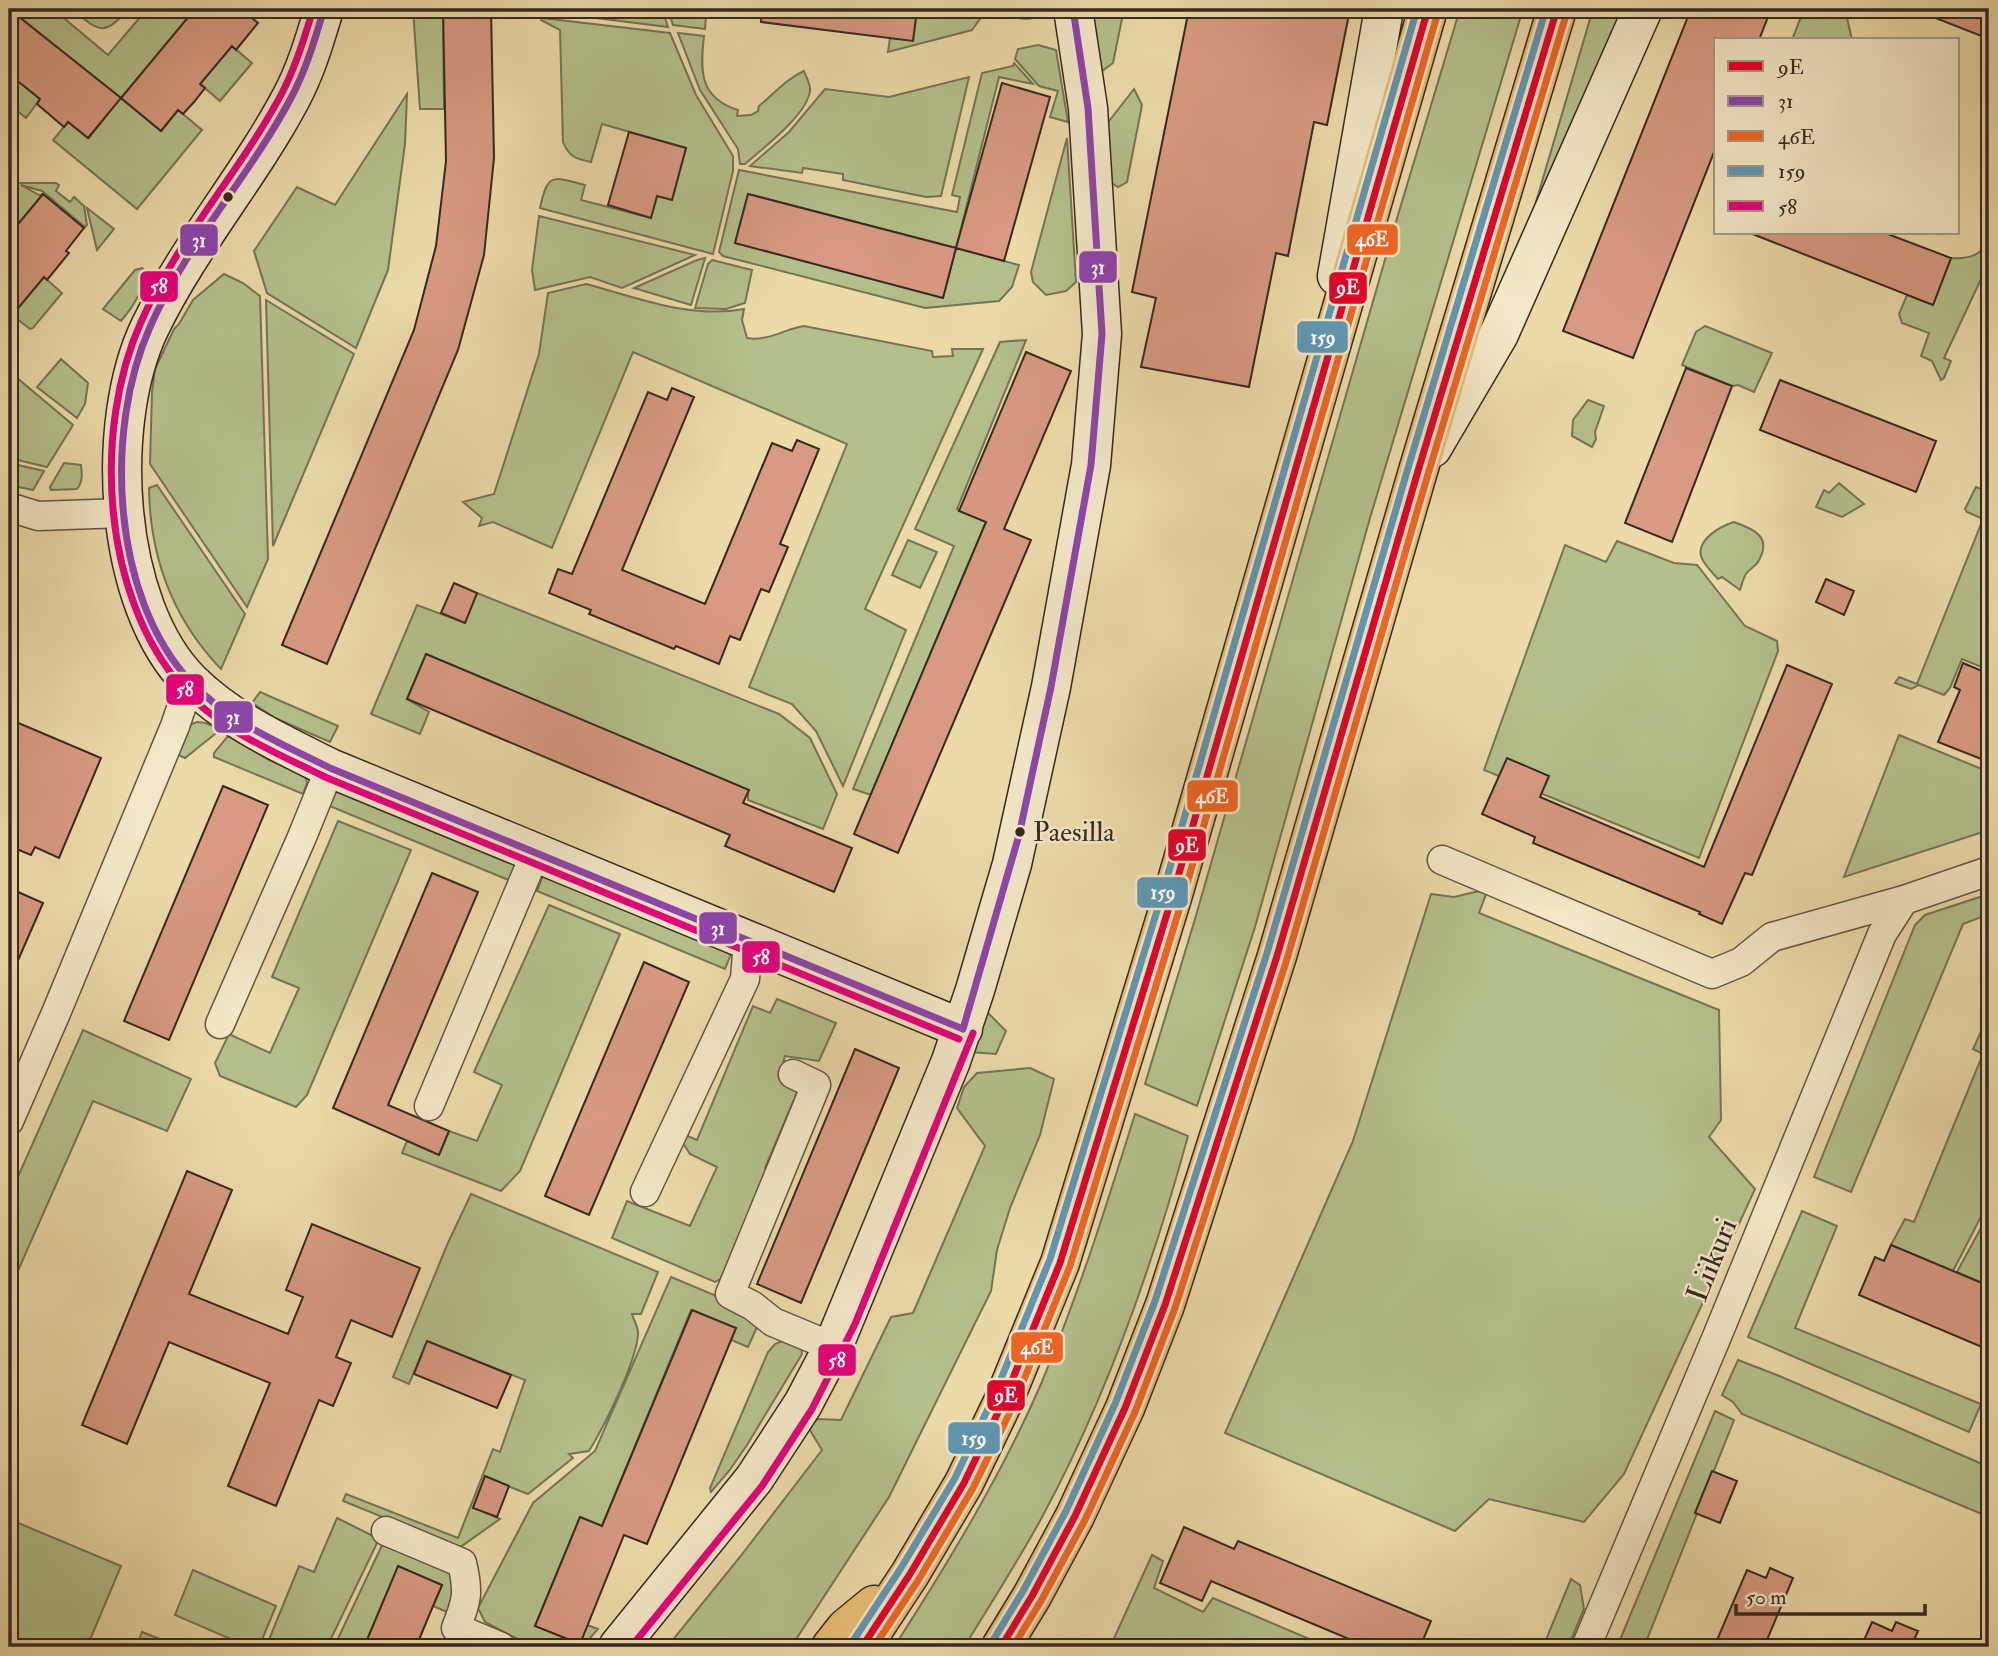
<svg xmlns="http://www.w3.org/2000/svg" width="1998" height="1656" font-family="'IM FELL Double Pica',serif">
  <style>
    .green { fill: #b4c08b; stroke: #757456; stroke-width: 2; fill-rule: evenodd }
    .building { fill: #d89a82; stroke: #362922; stroke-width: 2 }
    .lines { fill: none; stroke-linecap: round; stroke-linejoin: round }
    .street-casing { stroke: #645544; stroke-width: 31 }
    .secondary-casing { stroke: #362922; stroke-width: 41 }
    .primary-casing { stroke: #362922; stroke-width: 41 }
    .street { stroke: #f3e7c7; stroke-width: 28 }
    .secondary { stroke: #f3e7c7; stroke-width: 38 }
    .primary { stroke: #e6bd74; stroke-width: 38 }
    .bus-1-casing { stroke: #f3e7c7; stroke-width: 12 }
    .bus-2-casing { stroke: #f3e7c7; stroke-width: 12 }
    .bus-3-casing { stroke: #f3e7c7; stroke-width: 12 }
    .bus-4-casing { stroke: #f3e7c7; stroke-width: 12 }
    .bus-5-casing { stroke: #f3e7c7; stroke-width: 12 }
    .bus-1 { stroke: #e4002b; stroke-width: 7 }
    .bus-2 { stroke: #8e44ad; stroke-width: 7 }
    .bus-3 { stroke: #f26522; stroke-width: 7 }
    .bus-4 { stroke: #5f97b4; stroke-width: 7 }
    .bus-5 { stroke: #e5007d; stroke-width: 7 }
    .bus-dot { fill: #362922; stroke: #f3e7c7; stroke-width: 2.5 }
    .labels { text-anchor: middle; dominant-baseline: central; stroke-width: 5; stroke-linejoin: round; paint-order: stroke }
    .bus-label { font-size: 28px; fill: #362922; stroke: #f3e7c7; text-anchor: start }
    .street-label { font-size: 30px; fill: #362922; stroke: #f3e7c7 }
    .line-badge { stroke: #f3e7c7; stroke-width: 2.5 }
    .badge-label { font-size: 19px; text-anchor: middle; font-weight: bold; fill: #fff }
  </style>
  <rect width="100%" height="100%" fill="#ecdaa9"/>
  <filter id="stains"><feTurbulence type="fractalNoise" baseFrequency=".00286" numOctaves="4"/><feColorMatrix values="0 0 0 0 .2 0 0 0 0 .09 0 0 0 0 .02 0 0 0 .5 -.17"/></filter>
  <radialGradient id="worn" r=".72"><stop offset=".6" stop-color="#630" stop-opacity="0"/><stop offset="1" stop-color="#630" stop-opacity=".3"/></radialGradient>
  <path class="green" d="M10,9H53L108,55L147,9H195L121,98L161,131L178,110L202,130L137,209L53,140L68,122L89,138L120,98Z
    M72,9H128C103,38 99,31 72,9Z
    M413,9H443L444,109H420Z
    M541,9H662L668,27L541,11Z
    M668,9H680V12L706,15L705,29L673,25Z
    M917,9H983L982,16L972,30L888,52L890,38L913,40Z
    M1001,9H1049C1038,23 1014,21 1001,9Z
    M1086,9H1124L1113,63L1102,71L1099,69Z
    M1460,9H1523L1370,518L1255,927L1197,1106L1145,1084L1195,919L1395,225Z
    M1593,9H1631L1537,205L1536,202Z
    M1804,9H1845L1852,40H1792Z
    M542,18L670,33L696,95L733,156V171L713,254L540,208C548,171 553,177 585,185L581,200L651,218L657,196L672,199L686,148L602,124L591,162C576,159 569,157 563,142L560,30L541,20Z
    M678,33L704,36C700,70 699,98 738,110L737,116L751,115L758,111L759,106C774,94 786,79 804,71C806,77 811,85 810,91C807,115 763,148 745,164H740L738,149L700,90Z
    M1038,45L1056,50L1068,122L1050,117L1058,91L1039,86L1015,59L1018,49Z
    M232,46L252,63L220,101L200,84Z
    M1014,63L1033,84L999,77L956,248L1019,265L1012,287L999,301L925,308L723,256L719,252L739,170L957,212L960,197L952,195L982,73L1013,66ZM748,194L956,248L943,297L735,243Z
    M9,74L40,99L26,118L9,104Z
    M969,77L941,196L926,197L843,180V174L803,168L802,173L750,166L789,132L825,89L889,97Z
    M1134,89L1142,105L1127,182L1118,187L1110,182L1106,125Z
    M407,94L405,144L388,270L356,348L267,293L254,251L297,187L335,205Z
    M1067,138L1076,282L1066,291L1046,295L1033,282L1031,272Z
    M16,183H56L59,185L56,191L70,202L74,197L84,206L87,225L85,227L42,191L21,185L39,195L43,194L9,235V191Z
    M87,208L114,229L97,250Z
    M539,216L695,255L622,288L590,277L535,290L532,270Z
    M1989,238V262L1944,358L1951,361L1944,378L1941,380L1932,361L1921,356L1929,333L1902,323L1899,314L1907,295L1933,305L1951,258C1969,259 1982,256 1989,238Z
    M705,258L691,305L634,288L697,260Z
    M712,260L752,270L745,303L726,309L695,308L708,264Z
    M142,268L145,271C145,289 132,308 121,321L103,309L135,270Z
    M224,274L243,283L260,296L268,559L247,607L150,464L152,392L155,369L174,329L179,324L193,300Z
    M44,277L62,293L33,328L30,329L12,315Z
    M586,284C639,298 689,319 744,309L742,320L747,338C766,342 785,329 804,326L932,351L933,357L953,356L952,349H983L865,609L906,630L843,786L816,731L792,704L749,687L847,444L633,352L552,548L493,522L479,526L482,518L463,502L494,494L539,354L548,293Z
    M266,300L354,354L273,546Z
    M1705,326L1772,353L1754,392L1738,385L1732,386L1682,365L1696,332Z
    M1026,340L957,509L986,522L871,795L853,789L954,546L915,529L1000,342Z
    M61,359L88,383L85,404L77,418L37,387Z
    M16,377L73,425L47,467L9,458V386Z
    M1588,400L1604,406L1595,432L1596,439L1592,447L1572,436L1573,420Z
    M9,463L44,471L33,490L9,485Z
    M64,463L81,465C82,473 83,482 77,489L51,490L50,487Z
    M1839,483L1864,504L1842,517L1816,507L1824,490L1829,493Z
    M157,485L245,614L221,669C173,619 150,558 149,488Z
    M1976,487L1989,492V670L1962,659L1950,688L1944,695L1919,685L1911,689L1895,683L1899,677L1917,684L1983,519L1967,512L1965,509Z
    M1734,522C1754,529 1773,537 1758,562C1755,567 1749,569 1746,574C1743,578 1742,585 1740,590L1722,577L1718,579C1713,573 1703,564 1701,556C1697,539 1721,526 1734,522Z
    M908,540L937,552L920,588L892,575Z
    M1617,541L1674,563L1697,565L1745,626L1777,641L1778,651L1699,858L1484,770L1565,545L1606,562Z
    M477,593L779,714L810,738L837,794L823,829L748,800V790L426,654L407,699L429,712L420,734L371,714L417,605L465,623Z
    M260,692L338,726L330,742L275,718L252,703Z
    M197,722L206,723L220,730L185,758L174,753L189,725Z
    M1899,735L1989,772V830L1844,877Z
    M228,736L271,761L305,775L307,783L303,794L214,757V753Z
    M336,788L515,862L516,869L511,881L325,804Z
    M338,821L411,850L307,1095L296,1107L220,1076L215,1063L229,1034L270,1053L299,988L272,977Z
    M543,876L731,954L725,969L537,891Z
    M1488,889L1479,913L1719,1010L1721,1120L1709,1137L1755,1189L1624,1474L1584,1522L1489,1499L1455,1531L1225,1433L1353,1141L1431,894L1454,897Z
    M1989,894V914L1963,924L1851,1192L1814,1177L1915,925L1925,915Z
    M549,905L620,934L520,1171L501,1191L402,1153L407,1141L439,1155L449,1131L477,1141L502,1085L474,1072Z
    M777,999L836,1023L819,1061L785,1056L781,1071L799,1088L765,1168L770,1177L726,1276L715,1282L612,1238L627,1201L690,1226L717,1167L690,1154L681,1140L683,1134L697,1140L753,1006L770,1013Z
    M984,1009L1006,1031L996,1054L970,1052Z
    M1984,1025L1989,1027V1201L1953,1271L1891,1245L1905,1219L1914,1222L1983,1054L1973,1049Z
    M83,1030L191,1079L167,1131L93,1101L9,1291V1197Z
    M1030,1068L1054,1079L1040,1135L1010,1208L997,1250L991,1291L889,1497L791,1647H667L740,1557L822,1450L808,1427L818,1419L841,1420L891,1317L913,1313L985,1146L957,1108L964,1087L977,1073Z
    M1135,1114L1188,1136C1153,1264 1104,1403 1041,1519C1017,1563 990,1605 964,1647H894C948,1563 1001,1476 1041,1384C1078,1296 1107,1204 1135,1114Z
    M471,1194L658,1272L641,1314H632C634,1321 639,1328 638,1335C636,1362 604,1427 589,1451L569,1454L573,1458L528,1494L485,1477L473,1507L500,1519L459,1548L343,1501L346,1494L458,1538L493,1449L500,1452L525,1380L427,1341L409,1384L393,1377L447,1245Z
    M1802,1211L1837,1226L1795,1328L1981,1404L1969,1432L1748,1337Z
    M1988,1215L1989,1216V1286L1957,1272Z
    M671,1277L750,1310L758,1325L748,1347L731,1340L736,1328L691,1310L602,1526L580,1517L535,1626L579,1644L587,1625L598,1629L582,1647H533L485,1622L478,1608L533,1503L595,1451Z
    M785,1340L801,1346L802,1354L747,1445L729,1471L711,1492L710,1488L768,1352L775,1344Z
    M1738,1360L1777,1375L1989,1467V1517L1742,1414L1733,1402L1722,1395Z
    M1715,1411L1734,1420L1644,1647H1617Z
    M337,1518L379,1539L327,1647H266L299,1566L314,1572Z
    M16,1522L121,1566L87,1647H9V1540Z
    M384,1541L454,1570L459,1579L449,1613L433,1606L442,1585L398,1567L364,1647H334Z
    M1152,1555L1163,1561L1154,1588L1203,1612L1213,1598L1328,1647H1110Z
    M193,1570L276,1606L259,1647H249L175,1615Z
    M1571,1579L1580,1585L1584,1609L1568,1647H1543Z
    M142,1632L180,1647H136Z"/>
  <path class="building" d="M9,9L121,98L88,138L68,122L64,127L37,104L40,99L9,74Z
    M195,9H262L253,19L258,23L236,50L232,46L200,84L205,88L194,102L183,114L178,110L161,131L121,98Z
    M443,9H491L494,158L484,255L458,350L327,664L282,645L414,330L436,246L446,161Z
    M762,9H917L913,41L761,22Z
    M1189,9H1350L1327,125L1314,122L1288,256L1276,253L1249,387L1141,367L1156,298L1132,292Z
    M1691,9H1771L1759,40H1716V147L1633,358L1563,331Z
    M1916,9H1989V39L1915,10Z
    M1002,83L1050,97L1004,261L956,248Z
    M629,132L686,148L672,200L657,196L651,218L608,205Z
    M43,194L84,228L66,251L69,253L47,280L44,277L9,319V235Z
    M748,194L956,248L943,298L735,243Z
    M1750,233H1885L1951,258L1933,305Z
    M1026,352L1071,371L1004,529L1031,540L898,853L854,834L986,522L959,511Z
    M1686,368L1732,386L1672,542L1625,523Z
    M1780,380L1936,441L1916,492L1760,430Z
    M672,388L694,397L622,570L705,604L772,443L792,451L797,440L819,449L780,544L788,547L769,592L761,589L740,640L730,636L719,664L676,646L674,649L589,614L591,610L549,593L558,569L572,574L648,392L667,400Z
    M1826,579L1854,591L1844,615L1816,602Z
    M454,583L477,593L465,623L441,613Z
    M426,654L749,790L743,803L852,848L834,892L725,846L730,835L407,699Z
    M1963,663L1989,674V762L1938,742L1960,690L1954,687Z
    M1787,665L1832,684L1752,875L1745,873L1722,924L1699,914L1700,912L1533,843L1535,837L1482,814L1507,758L1549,776L1540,797L1704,867Z
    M9,719L101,758L59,858L35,847L31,855L9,846Z
    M223,786L268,805L169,1040L124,1021Z
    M432,873L478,892L388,1105L449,1131L439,1155L333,1108Z
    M9,888L43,903L9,981Z
    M644,962L689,982L589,1215L545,1196Z
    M855,1049L899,1068L801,1303L757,1284Z
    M187,1171L232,1190L189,1294L288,1334L303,1297L286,1290L312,1224L420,1268L392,1337L351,1320L336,1357L351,1363L333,1406L319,1400L276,1506L228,1486L270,1383L169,1342L127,1444L82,1425Z
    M1891,1245L1989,1286V1350L1859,1295L1875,1257L1884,1261Z
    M692,1310L736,1328L647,1544L624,1535L580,1644L535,1626L580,1517L602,1526Z
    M427,1341L511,1375L497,1408L414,1374Z
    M1712,1471L1737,1481L1720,1523L1695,1513Z
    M485,1476L509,1486L497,1517L473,1508Z
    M1184,1527L1234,1549L1238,1541L1431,1621L1420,1647H1368L1211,1581L1202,1601L1160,1583Z
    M398,1566L442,1585L433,1606L416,1647H364Z
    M1770,1568L1793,1578L1764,1647H1714L1747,1570L1766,1578Z
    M1872,1622L1892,1631L1896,1622L1918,1631L1914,1640L1931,1647H1861Z"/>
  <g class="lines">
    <g class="street-casing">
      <path id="street" d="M9,507L38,516L123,513
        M1442,860L1712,974L1741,962L1772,937L1904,900
        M220,1024L302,837L330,768
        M793,1074L816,1085L730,1294L753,1306L773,1322L833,1347
        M429,1106L535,854
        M9,1121L56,1013L175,726L190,682
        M645,1192L745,979L748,941
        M386,1531L462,1563C469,1592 467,1601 456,1628L501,1647
        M1586,1647L1718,1334L1882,934L1904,900L1989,871"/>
    </g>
    <g class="secondary-casing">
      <path id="secondary" d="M324,9C315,39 306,70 291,98C249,177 189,246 150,327C104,422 113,605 191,682C229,720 282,744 330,768L963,1029
        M1337,276L1384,9
        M1432,448L1499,334L1643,9
        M618,1647L754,1479L803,1404L833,1347L951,1061L975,990L1012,864L1051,687L1091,465L1102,334L1088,108L1073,9"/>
    </g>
    <g class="primary-casing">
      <path id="primary" d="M831,1647L846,1628L874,1605
        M862,1647L910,1574L964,1483L1004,1400L1060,1263L1174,891L1428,9
        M1001,1647L1032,1596L1075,1516L1125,1408L1165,1305L1277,956L1418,471L1557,9"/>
    </g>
    <use href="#street" class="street"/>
    <use href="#secondary" class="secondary"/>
    <use href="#primary" class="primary"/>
    <g class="bus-1-casing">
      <path id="bus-1" d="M862,1647L910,1574L964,1483L1004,1400L1060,1263L1174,891L1428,9
        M1001,1647L1032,1596L1075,1516L1125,1408L1165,1305L1277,956L1418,471L1557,9"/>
    </g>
    <g class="bus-2-casing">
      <path id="bus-2" d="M324,9C315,39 306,70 291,98C249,177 186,245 150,327C104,430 111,597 191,682C228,722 283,744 330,768L963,1029
        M963,1029L1019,835L1051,687L1091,465L1102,334L1088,108L1073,9"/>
    </g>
    <g class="bus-3-casing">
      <path id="bus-3" d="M874,1647L919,1579L973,1488L1014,1404L1070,1266L1184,894L1438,12
        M1013,1647L1041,1601L1085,1520L1135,1412L1175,1308L1287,959L1428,474L1567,12"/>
    </g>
    <g class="bus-4-casing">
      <path id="bus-4" d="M853,1641L901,1568L955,1478L994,1396L1050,1259L1164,888L1417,9
        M992,1642L1023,1591L1066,1511L1115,1404L1155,1301L1267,953L1408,468L1546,9"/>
    </g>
    <g class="bus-5-casing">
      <path id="bus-5" d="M313,9C305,37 296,66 282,93C240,172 177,240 141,322C92,431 102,597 183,688C219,730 277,753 325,777L959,1039
        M631,1647L762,1486L812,1409L855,1324L973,1033"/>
    </g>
    <use href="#bus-1" class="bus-1"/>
    <use href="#bus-2" class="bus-2"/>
    <use href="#bus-3" class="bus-3"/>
    <use href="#bus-4" class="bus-4"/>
    <use href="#bus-5" class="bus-5"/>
  </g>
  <g class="bus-dot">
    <circle cx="228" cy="197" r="6"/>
    <circle cx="1020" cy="832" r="6"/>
  </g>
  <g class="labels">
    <g class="bus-label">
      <text x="1033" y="832">Paesilla</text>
    </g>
    <g class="street-label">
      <text transform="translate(1712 1260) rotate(-68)">Liikuri</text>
    </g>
  </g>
  <g class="line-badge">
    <rect x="1346" y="223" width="53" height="33" rx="7" fill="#f26522"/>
    <rect x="179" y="223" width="40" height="34" rx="7" fill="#8e44ad"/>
    <rect x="1078" y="250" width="40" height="34" rx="7" fill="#8e44ad"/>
    <rect x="139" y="270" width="40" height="33" rx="7" fill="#e5007d"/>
    <rect x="1328" y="271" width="40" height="34" rx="7" fill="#e4002b"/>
    <rect x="1296" y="320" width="53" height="34" rx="7" fill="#5f97b4"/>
    <rect x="165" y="673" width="40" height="33" rx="7" fill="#e5007d"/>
    <rect x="213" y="700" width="41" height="34" rx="7" fill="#8e44ad"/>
    <rect x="1186" y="779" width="53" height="34" rx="7" fill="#f26522"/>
    <rect x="1167" y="828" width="40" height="34" rx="7" fill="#e4002b"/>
    <rect x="1136" y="876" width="53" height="33" rx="7" fill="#5f97b4"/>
    <rect x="698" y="911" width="40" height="34" rx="7" fill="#8e44ad"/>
    <rect x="741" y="940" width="40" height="34" rx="7" fill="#e5007d"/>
    <rect x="1010" y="1331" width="54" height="33" rx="7" fill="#f26522"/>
    <rect x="817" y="1343" width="40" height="34" rx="7" fill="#e5007d"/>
    <rect x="986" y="1379" width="40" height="33" rx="7" fill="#e4002b"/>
    <rect x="947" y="1421" width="54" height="34" rx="7" fill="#5f97b4"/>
  </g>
  <g class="badge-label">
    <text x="1372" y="246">46E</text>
    <text x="199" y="247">31</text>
    <text x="1098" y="274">31</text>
    <text x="159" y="293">58</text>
    <text x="1348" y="294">9E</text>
    <text x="1323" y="344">159</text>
    <text x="185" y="696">58</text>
    <text x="233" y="724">31</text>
    <text x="1212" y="803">46E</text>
    <text x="1187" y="852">9E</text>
    <text x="1163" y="899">159</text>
    <text x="718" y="935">31</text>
    <text x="761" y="964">58</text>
    <text x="1037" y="1354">46E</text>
    <text x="837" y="1367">58</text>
    <text x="1006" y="1402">9E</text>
    <text x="974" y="1445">159</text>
  </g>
  <rect width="1998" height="1656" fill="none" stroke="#ecdaa9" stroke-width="35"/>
  <rect x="10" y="10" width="1977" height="1635" fill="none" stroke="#362922" stroke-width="3.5"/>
  <rect x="18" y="18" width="1963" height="1621" fill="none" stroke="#362922" stroke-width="2"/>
  <rect x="1714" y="38" width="245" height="196" fill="#f3e7c7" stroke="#a79b85" stroke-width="2"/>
  <rect x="1728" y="61" width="35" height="10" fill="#e4002b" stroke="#a79b85" stroke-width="2"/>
  <text x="1778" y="74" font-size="21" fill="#362922">9E</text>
  <rect x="1728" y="96" width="35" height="10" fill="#8e44ad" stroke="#a79b85" stroke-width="2"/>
  <text x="1778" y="108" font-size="21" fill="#362922">31</text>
  <rect x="1728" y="131" width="35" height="10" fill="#f26522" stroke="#a79b85" stroke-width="2"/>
  <text x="1778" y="144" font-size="21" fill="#362922">46E</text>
  <rect x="1728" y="166" width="35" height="10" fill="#5f97b4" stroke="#a79b85" stroke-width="2"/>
  <text x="1778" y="178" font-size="21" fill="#362922">159</text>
  <rect x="1728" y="201" width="35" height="10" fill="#e5007d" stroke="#a79b85" stroke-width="2"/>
  <text x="1778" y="214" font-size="21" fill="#362922">58</text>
  <path d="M1736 1604v10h189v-10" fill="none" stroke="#362922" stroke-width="3.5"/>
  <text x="1746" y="1604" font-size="21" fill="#362922" stroke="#f3e7c7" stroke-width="5" paint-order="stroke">50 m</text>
  <rect width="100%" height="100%" filter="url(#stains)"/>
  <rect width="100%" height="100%" fill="url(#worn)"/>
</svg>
